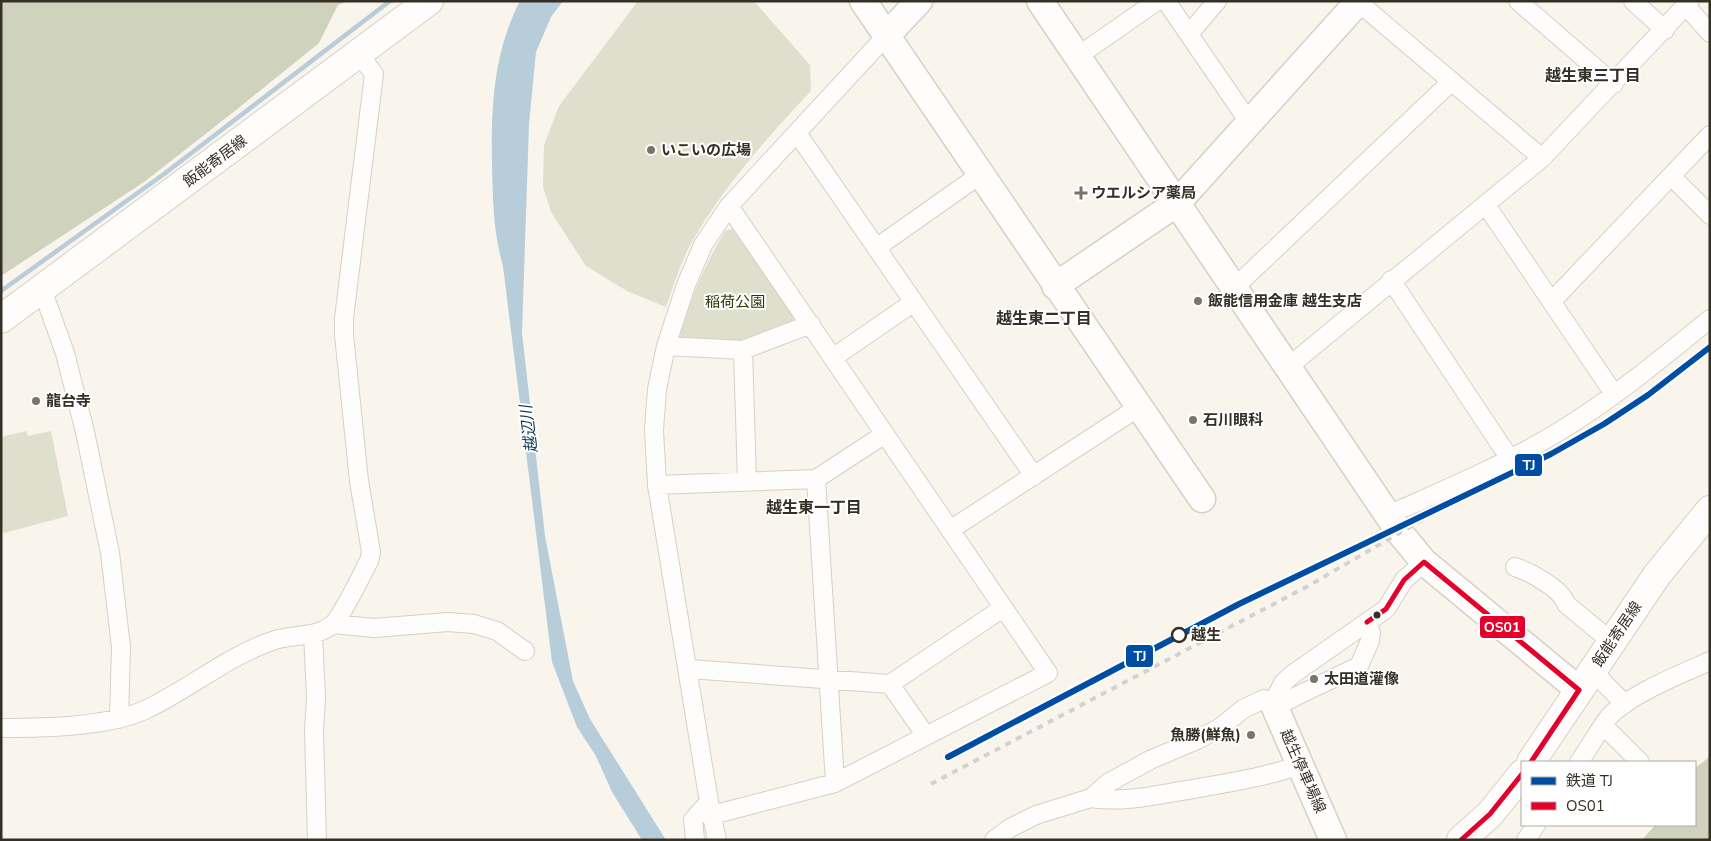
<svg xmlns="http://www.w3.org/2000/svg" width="1711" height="841" font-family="'Nunito Sans','Noto Sans JP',sans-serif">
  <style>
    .green { fill: #dee0cd }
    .forest { fill: #cfd2bc }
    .water { fill: #b7cdda }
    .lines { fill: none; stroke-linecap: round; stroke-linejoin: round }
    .stream { stroke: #b7cdda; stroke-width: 4.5 }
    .street-casing { stroke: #d6d0c7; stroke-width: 20 }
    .secondary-casing { stroke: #d6d0c7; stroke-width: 29 }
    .primary-casing { stroke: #d6d0c7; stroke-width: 30 }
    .street { stroke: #fefdfc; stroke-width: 18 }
    .secondary { stroke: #fefdfc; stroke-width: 26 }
    .primary { stroke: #fefdfc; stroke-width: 28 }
    .rail { stroke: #d4d2d0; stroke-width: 4; stroke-dasharray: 6 6; stroke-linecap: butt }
    .bus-1-casing { stroke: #fff; stroke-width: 9 }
    .bus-1 { stroke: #e4002b; stroke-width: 5 }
    .rail-1-casing { stroke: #fff; stroke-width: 10 }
    .rail-1 { stroke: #004da3; stroke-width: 6 }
    .poi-dot { fill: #7a746b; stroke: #fff; stroke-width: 2 }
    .bus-dot { fill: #352f25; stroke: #fff; stroke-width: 2 }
    .stop-dot { fill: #fff; stroke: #352f25; stroke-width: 2.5 }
    .labels { text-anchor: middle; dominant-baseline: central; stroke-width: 4; stroke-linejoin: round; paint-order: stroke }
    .poi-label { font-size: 15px; font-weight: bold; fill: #352f25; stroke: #fff; text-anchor: start }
    .street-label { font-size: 15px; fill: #352f25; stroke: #fff }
    .park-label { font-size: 15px; fill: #2c3700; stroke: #fff }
    .stop-label { font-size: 15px; font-weight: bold; fill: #352f25; stroke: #fff; text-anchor: start }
    .neighbourhood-label { font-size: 16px; font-weight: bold; fill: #352f25; stroke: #fff }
    .water-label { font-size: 16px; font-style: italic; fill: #0f3952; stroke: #fff }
    .line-badge { stroke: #fff; stroke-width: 2 }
    .badge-label { font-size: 14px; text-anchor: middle; font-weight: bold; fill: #fff }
  </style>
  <rect width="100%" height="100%" fill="#f9f4ec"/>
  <path class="green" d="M638,1H754L810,65L811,91C765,140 720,190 688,249C679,267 673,288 666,307L627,291L586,266L551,212L543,187L544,145L559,106Z
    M734,228L797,318V324L734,344L682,339L678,336C691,299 705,264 725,231Z
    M26,431L28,436L51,431L68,516L4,533L1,529V437Z"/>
  <path class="forest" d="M1,1H347L338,5L319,43L236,110L144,182L1,276Z
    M1710,754V840H1642L1655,825H1695V768L1707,759Z"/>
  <path class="water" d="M520,1H563L551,17L536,52L529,124L522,333L545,536L573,681L590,719L666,840H642L612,792L596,756L577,727L552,662L503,266C493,231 493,201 492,165C491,108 493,53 520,1Z"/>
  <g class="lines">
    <path class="stream" d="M1,291L164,174L390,1"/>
    <g class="street-casing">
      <path id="street" d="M1166,1L1249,122
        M1518,1L1614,84
        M1633,1L1665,30
        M1358,2L1542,158
        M1686,6L1710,33
        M1189,34L1217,1
        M1078,56L1157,1
        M797,133L1034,476
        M1671,176L1710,215
        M1486,205L1614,394
        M876,248L981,174
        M1391,280L1510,459
        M1234,288L1452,81
        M42,289L65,353L85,432L110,553L121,647L119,719
        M1552,301L1710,135
        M666,346L743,350L747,482
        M743,350L811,324
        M834,357L914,302
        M1288,367L1542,158L1690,1
        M816,479L835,783
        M657,485L816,479L885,434
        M1388,515C1444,490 1502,466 1555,434C1610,401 1660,360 1710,319
        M950,530L1139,407
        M1515,567C1530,572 1562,589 1566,604L1612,642
        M333,624L374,628L448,622L474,624L497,631L525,651
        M313,634L316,697L314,731L317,840
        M689,669L890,684L1003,608
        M1592,671L1625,704
        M890,684L926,736
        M1277,712L1280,704L1359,666L1370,641L1371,633L1367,622
        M1604,726L1640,762
        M1,728C44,728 109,727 147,709C191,688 229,655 275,640C294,634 317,638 333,624C342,616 362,574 369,561L371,552L359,481L344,335V318L374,74L359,54
        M1579,762C1589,748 1598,731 1609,717C1628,695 1683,673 1710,661
        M1091,798C1123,803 1155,795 1187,790C1225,783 1263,778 1300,765
        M712,815L835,783L1048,673L729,206
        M695,840L693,820L709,802
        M717,840L709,802L657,485L654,430L657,389L666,346L686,285L703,245L729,206L887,35
        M994,840L1010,828L1036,815L1091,798L1108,783L1150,760L1197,740L1221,727L1243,709L1264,699L1273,703L1283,683L1293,674L1386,609L1404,580L1424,562
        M1526,840L1536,825"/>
    </g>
    <g class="secondary-casing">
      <path id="secondary" d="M863,1L1202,499
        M1040,1L1400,533L1424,562L1579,690
        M887,35L919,1
        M1055,286L1177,203L1359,1
        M1273,703L1333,840"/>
    </g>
    <g class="primary-casing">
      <path id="primary" d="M1,319L429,1
        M1531,762L1657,575L1710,510
        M1461,840L1490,814L1522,774"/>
    </g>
    <use href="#street" class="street"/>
    <use href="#secondary" class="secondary"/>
    <use href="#primary" class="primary"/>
    <path class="rail" d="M931,784L1308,586L1460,498"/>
    <g class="bus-1-casing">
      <path id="bus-1" d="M1367,622L1386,609L1404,580L1424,562L1579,690L1531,762
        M1461,840L1490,814L1522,774"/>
    </g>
    <use href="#bus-1" class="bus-1"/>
    <g class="rail-1-casing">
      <path id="rail-1" d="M948,757L1239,604L1551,454L1604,424L1648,395L1710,347"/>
    </g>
    <use href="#rail-1" class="rail-1"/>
  </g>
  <g class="poi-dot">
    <circle cx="651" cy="150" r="5"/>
    <path d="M1078.5 185.5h5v5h5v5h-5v5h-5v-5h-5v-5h5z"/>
    <circle cx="1198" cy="301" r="5"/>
    <circle cx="36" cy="401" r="5"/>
    <circle cx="1193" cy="420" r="5"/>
    <circle cx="1314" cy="679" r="5"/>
    <circle cx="1251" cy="735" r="5"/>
  </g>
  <circle class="bus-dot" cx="1377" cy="615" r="4.5"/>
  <circle class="stop-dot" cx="1179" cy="635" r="7"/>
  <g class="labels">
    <g class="poi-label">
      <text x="661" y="150">いこいの広場</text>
      <text x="1091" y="193">ウエルシア薬局</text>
      <text x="1208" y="301">飯能信用金庫 越生支店</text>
      <text x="46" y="401">龍台寺</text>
      <text x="1203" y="420">石川眼科</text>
      <text x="1324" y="679">太田道灌像</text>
      <text x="1241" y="735" text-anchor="end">魚勝(鮮魚)</text>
    </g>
    <g class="street-label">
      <text transform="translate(215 161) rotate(-37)">飯能寄居線</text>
      <text transform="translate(1617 634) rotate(-56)">飯能寄居線</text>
      <text transform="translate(1303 771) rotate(66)">越生停車場線</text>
    </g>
    <g class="park-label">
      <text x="735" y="302">稲荷公園</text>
    </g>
    <g class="stop-label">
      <text x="1191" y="635">越生</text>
    </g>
    <g class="neighbourhood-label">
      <text x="1593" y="76">越生東三丁目</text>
      <text x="1044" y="319">越生東二丁目</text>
      <text x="814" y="508">越生東一丁目</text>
    </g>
    <g class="water-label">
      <text transform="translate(529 429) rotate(-97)">越辺川</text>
    </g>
  </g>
  <g class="line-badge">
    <rect x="1514" y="453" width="29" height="24" rx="5" fill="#004da3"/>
    <rect x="1479" y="615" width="47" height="24" rx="5" fill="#e4002b"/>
    <rect x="1125" y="644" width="29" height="24" rx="5" fill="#004da3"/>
  </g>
  <g class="badge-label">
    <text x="1529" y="470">TJ</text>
    <text x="1502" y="632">OS01</text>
    <text x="1140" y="661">TJ</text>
  </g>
  <rect width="1711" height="841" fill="none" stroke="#352f25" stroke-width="5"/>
  <rect x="1521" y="761" width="175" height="65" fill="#ffffff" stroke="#aeaca8"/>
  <rect x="1531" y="777" width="25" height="8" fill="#004da3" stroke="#aeaca8"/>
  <text x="1566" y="786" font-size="15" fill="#352f25">鉄道 TJ</text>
  <rect x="1531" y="802" width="25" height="8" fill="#e4002b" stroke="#aeaca8"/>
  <text x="1566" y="811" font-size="15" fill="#352f25">OS01</text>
</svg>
